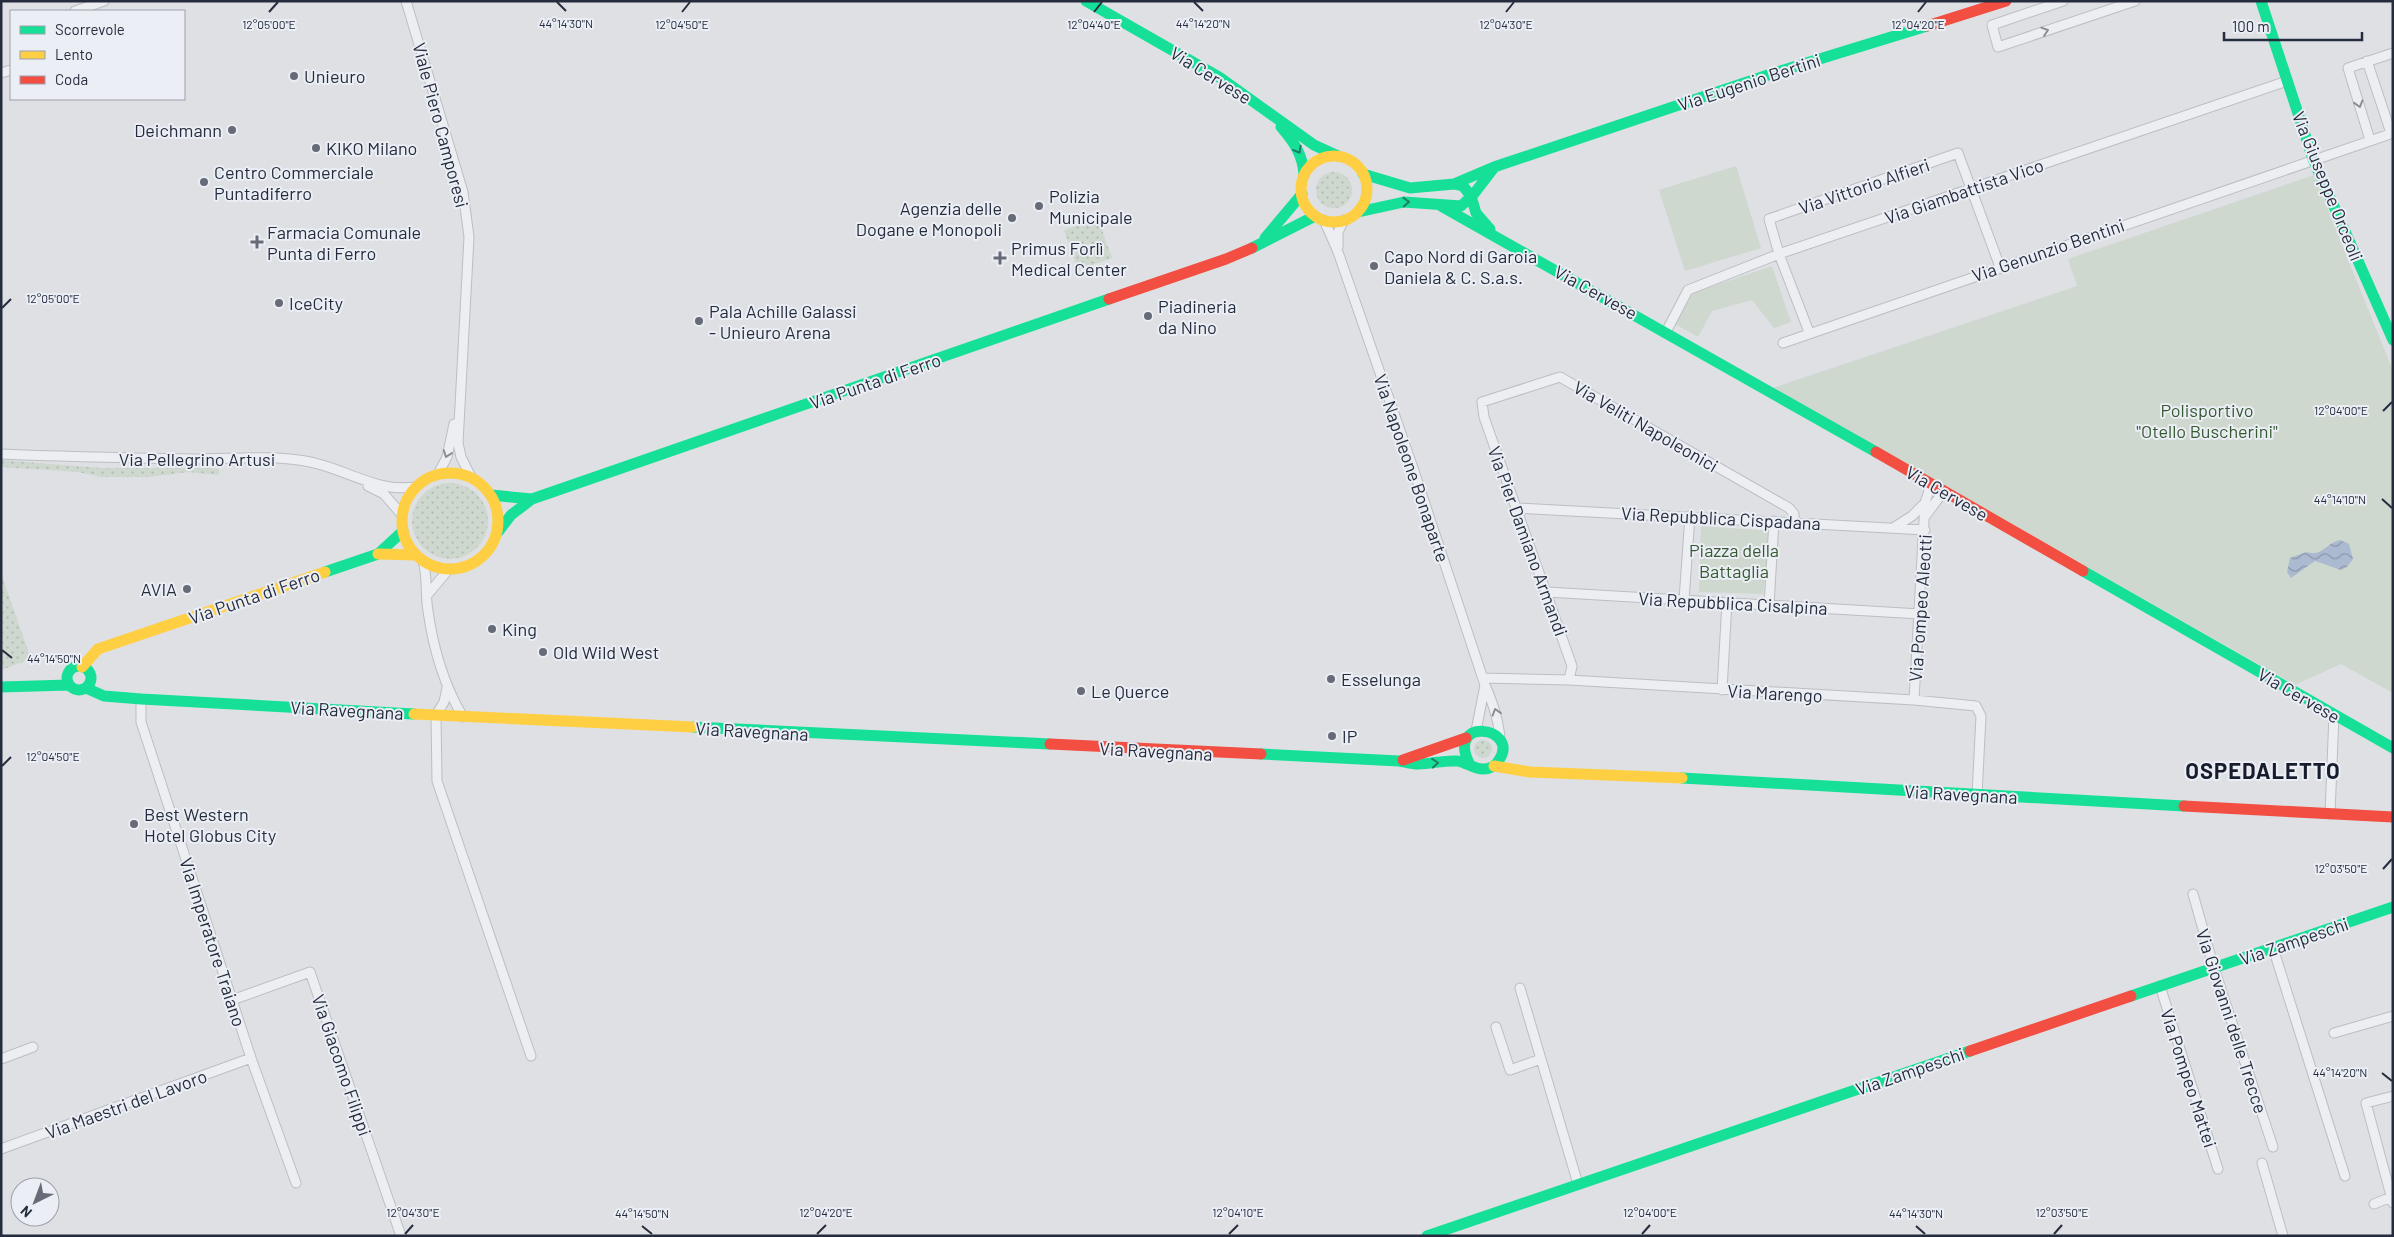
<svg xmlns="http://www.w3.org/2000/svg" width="2394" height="1237" font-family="Barlow,sans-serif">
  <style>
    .grass { fill: url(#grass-dots) }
    .park { fill: #ced8cf }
    .water { fill: url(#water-waves) }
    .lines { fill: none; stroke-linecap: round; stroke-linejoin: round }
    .street-casing { stroke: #bcbec2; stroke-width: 11 }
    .street { stroke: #edeef1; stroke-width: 9 }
    .fast { stroke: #16e098; stroke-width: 11 }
    .slow { stroke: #ffcf43; stroke-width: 11 }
    .jam { stroke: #f24e42; stroke-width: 11 }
    .oneway { stroke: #898d97 }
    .oneway2 { stroke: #1e7d66 }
    .ticks { fill: none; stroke: #252c3d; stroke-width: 2 }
    .poi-dot { fill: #666b77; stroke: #ebeef4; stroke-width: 2 }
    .labels { text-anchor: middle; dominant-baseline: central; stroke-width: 4; stroke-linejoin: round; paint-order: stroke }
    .street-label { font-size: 18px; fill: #252c3d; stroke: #ebeef4 }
    .poi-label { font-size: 18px; fill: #252c3d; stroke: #ebeef4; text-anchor: start }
    .park-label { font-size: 18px; fill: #365932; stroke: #ebeef4 }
    .district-label { font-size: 22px; font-weight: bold; letter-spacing: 1px; fill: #181d2d; stroke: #ebeef4 }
    .ticks-label { font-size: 12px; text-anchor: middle; fill: #252c3d; stroke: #ebeef4; stroke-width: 4; stroke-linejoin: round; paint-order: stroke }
  </style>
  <defs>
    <pattern id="grass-dots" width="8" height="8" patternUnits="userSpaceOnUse" patternTransform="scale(1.25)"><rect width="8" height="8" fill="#ced8cf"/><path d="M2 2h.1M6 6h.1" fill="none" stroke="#b1bab3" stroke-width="1.8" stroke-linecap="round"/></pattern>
    <pattern id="water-waves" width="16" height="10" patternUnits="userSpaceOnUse" patternTransform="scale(1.25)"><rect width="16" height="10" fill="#abbad0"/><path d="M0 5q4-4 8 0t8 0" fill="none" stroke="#8b97aa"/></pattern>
  </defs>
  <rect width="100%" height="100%" fill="#dee0e4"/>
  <path class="grass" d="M1316 190a18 18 0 1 1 36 0a18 18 0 1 1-36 0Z
    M1098,219L1112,258L1078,270L1064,230Z
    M1,460L101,468H211L219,469V475L188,472L149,477H101L78,472L1,467Z
    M412 521a38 38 0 1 1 76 0a38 38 0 1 1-76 0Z
    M1,573L31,659L1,670Z
    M1474 749a9 9 0 1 1 18 0a9 9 0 1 1-18 0Z"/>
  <path class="park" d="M1736,166L1761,248L1685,271L1659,190Z
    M2314,175L2393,371V693L2341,664L2295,685L1773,388L2077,286L2068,259Z
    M1772,266L1791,322L1774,328L1752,300L1712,311L1698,337L1675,324L1693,293Z
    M1701,526L1772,531L1763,594L1699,592Z"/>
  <path class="water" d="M2340,540L2349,544L2353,559L2347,567L2341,570L2315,561L2291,578L2287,572L2290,558L2306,552C2323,557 2324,544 2340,540Z"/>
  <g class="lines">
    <g class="street-casing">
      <path id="street" d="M406,1L463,192L469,237L458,443L461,457L471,477
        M2063,1L1992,25L1998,47L2135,1
        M75,11L104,1
        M2367,61L2391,133
        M1,73L11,70
        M2370,140L2348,68L2393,53
        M1324,220L1338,252L1413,468L1485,685C1493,703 1499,720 1500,740
        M1338,247V232L1344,220
        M1666,332L1688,290L1779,254L2287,81
        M1809,332L1779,254L1769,219L1958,153L2000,267
        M1783,343L2393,133
        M1,454C66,457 130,458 195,459C231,459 270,455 305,461C343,467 376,493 415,487
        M438,474L447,457L454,424
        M368,486L384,494L402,515
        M1517,508L1925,530
        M1926,515L1944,491
        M1893,528L1912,516L1925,503
        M423,561C428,578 425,594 428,611C433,647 444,685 463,717
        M1547,592L1920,614
        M428,594L449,569
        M1684,600L1690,516
        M1769,605L1774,521
        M1483,678L1569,680L1914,700L1976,706L1981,716L1977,795
        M1569,680L1572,666L1484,417L1482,402L1560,377L1789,508L1794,514V522
        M447,688L444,702L436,715L437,781L531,1056
        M1722,690L1727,602
        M141,699V722L251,1058L296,1183
        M1914,700L1925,503L1931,484
        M1476,731L1485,685
        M2330,814L2334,715
        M2193,894L2214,968L2273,1147
        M2273,948L2345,1176
        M2160,986L2218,1169
        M232,1000L310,972L401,1236
        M1496,1027L1510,1070L1541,1059L1520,988
        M2334,1033L2393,1016
        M1,1059L33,1047
        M1541,1059L1578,1184
        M2393,1096L2366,1103L2393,1203
        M1,1149L251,1058
        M2262,1163L2283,1236
        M2374,1204L2391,1197"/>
    </g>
    <use href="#street" class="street"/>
    <path class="fast" d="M1086,1L1219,77L1314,145L1338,156
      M2261,1L2313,159L2393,340
      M1281,127C1294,142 1303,155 1304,175
      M1363,174L1410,188L1454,184L1463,186L1471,196L1476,213L1490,229
      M1454,184L1494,167L1771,74L1927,26
      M1441,206L1876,452
      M1358,212L1404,202L1461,206L1473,195L1493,169
      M1265,238L1302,194
      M1252,248L1315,216
      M491,495L532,499L1109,299
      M498,532L511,515L532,499
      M2083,571L2393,748
      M325,572L378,554L403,531
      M67 678a12 12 0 1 1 24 0a12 12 0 1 1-24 0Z
      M1,687L69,685
      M86,688L104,696L141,699L414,714
      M693,727L1050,744
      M1261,754L1399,761C1405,762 1412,764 1418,764C1431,764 1444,760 1457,761C1466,762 1474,769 1483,769C1489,769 1496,766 1499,760C1521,727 1444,715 1470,765
      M1682,778L2184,806
      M2131,996L2393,907
      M1427,1236L1970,1051"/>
    <path class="slow" d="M1301 189a33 33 0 1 1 66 0a33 33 0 1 1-66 0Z
      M402 521a48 48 0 1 1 96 0a48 48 0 1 1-96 0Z
      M378,554L416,555
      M82,667L98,649L325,572
      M414,714L693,727
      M1494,766L1530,772L1682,778"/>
    <path class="jam" d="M1927,26L2006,1
      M1109,299L1226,259L1252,248
      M1876,452L2083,571
      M1050,744L1261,754
      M1403,760L1466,738
      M2184,806L2393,817
      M1970,1051L2131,996"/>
  </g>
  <defs><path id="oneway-chevron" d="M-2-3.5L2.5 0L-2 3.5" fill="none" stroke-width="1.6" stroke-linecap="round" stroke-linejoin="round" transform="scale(1.25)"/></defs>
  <g class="oneway">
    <use href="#oneway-chevron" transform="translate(2045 31) rotate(-19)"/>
    <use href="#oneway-chevron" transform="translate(2359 104) rotate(73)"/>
    <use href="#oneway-chevron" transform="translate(447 454) rotate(110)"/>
    <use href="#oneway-chevron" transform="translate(1496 712) rotate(-107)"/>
  </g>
  <g class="oneway2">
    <use href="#oneway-chevron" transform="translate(1298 150) rotate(61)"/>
    <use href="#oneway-chevron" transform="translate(1406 202) rotate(-3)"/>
    <use href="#oneway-chevron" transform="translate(1435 763) rotate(-5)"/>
  </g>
  <path class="ticks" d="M557,2L566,11M1194,2L1203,11M269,12L278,2M682,12L690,2M1094,12L1102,2M1506,12L1514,2M1918,12L1926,2M2,308L11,299M2383,411L2392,402M2382,499L2392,508M2,650L12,658M2,766L11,757M2383,869L2392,859M2382,1073L2392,1081M642,1226L652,1234M1916,1226L1925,1234M405,1234L413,1225M817,1234L826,1225M1229,1234L1238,1225M1642,1234L1650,1225M2054,1234L2062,1225"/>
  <g class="poi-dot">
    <circle cx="294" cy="76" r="5"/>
    <circle cx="232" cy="130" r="5"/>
    <circle cx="316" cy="148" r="5"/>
    <circle cx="204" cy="182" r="5"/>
    <circle cx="1039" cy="206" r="5"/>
    <circle cx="1012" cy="218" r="5"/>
    <path d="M254.5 234.5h5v5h5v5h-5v5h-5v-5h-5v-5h5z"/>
    <path d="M997.5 250.5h5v5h5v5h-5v5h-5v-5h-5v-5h5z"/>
    <circle cx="1374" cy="266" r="5"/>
    <circle cx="279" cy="303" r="5"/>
    <circle cx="1148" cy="316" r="5"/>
    <circle cx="699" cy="321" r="5"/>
    <circle cx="187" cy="589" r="5"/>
    <circle cx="492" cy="629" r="5"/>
    <circle cx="543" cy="652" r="5"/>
    <circle cx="1331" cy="679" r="5"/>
    <circle cx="1081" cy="691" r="5"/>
    <circle cx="1332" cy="736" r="5"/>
    <circle cx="134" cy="824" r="5"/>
  </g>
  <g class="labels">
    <g class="street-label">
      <text transform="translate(1211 75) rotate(32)">Via Cervese</text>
      <text transform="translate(1749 82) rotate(-18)">Via Eugenio Bertini</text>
      <text transform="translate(441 125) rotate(75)">Viale Piero Camporesi</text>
      <text transform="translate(1864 186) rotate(-19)">Via Vittorio Alfieri</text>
      <text transform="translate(2328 186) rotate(68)">Via Giuseppe Orceoli</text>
      <text transform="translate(1964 191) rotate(-19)">Via Giambattista Vico</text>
      <text transform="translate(2048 250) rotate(-19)">Via Genunzio Bentini</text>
      <text transform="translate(1596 292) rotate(29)">Via Cervese</text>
      <text transform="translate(875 381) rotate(-19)">Via Punta di Ferro</text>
      <text transform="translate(1646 426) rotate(30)">Via Veliti Napoleonici</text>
      <text x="197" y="459">Via Pellegrino Artusi</text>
      <text transform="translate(1412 468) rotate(71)">Via Napoleone Bonaparte</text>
      <text transform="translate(1947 493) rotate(30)">Via Cervese</text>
      <text transform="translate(1721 518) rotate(3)">Via Repubblica Cispadana</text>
      <text transform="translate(1528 541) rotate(70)">Via Pier Damiano Armandi</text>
      <text transform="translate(254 596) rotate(-19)">Via Punta di Ferro</text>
      <text transform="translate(1733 603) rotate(3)">Via Repubblica Cisalpina</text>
      <text transform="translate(1920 608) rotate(-86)">Via Pompeo Aleotti</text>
      <text transform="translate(1775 693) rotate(3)">Via Marengo</text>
      <text transform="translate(2299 695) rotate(30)">Via Cervese</text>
      <text transform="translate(347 710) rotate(3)">Via Ravegnana</text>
      <text transform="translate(752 731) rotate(3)">Via Ravegnana</text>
      <text transform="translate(1156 751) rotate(3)">Via Ravegnana</text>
      <text transform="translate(1961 794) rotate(3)">Via Ravegnana</text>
      <text transform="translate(2294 941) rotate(-19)">Via Zampeschi</text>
      <text transform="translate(213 942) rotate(72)">Via Imperatore Traiano</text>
      <text transform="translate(2232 1021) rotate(72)">Via Giovanni delle Trecce</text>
      <text transform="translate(342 1065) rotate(71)">Via Giacomo Filippi</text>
      <text transform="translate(1910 1071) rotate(-19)">Via Zampeschi</text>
      <text transform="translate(2189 1078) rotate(72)">Via Pompeo Mattei</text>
      <text transform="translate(126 1104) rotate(-20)">Via Maestri del Lavoro</text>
    </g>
    <g class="poi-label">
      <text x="304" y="76">Unieuro</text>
      <text x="222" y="130" text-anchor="end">Deichmann</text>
      <text x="326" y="148">KIKO Milano</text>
      <text x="214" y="172">Centro Commerciale<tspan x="214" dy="21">Puntadiferro</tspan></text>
      <text x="1049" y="196">Polizia<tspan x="1049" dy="21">Municipale</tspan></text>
      <text x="1002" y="208" text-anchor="end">Agenzia delle<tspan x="1002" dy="21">Dogane e Monopoli</tspan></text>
      <text x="267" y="232">Farmacia Comunale<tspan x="267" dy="21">Punta di Ferro</tspan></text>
      <text x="1011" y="248">Primus Forlì<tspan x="1011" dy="21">Medical Center</tspan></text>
      <text x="1384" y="256">Capo Nord di Garoia<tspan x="1384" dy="21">Daniela &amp; C. S.a.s.</tspan></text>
      <text x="289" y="303">IceCity</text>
      <text x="1158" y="306">Piadineria<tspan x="1158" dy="21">da Nino</tspan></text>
      <text x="709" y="311">Pala Achille Galassi<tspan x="709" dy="21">- Unieuro Arena</tspan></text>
      <text x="177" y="589" text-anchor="end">AVIA</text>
      <text x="502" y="629">King</text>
      <text x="553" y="652">Old Wild West</text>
      <text x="1341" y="679">Esselunga</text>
      <text x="1091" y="691">Le Querce</text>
      <text x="1342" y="736">IP</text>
      <text x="144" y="814">Best Western<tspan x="144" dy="21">Hotel Globus City</tspan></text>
    </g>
    <g class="park-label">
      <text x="2207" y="410">Polisportivo<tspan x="2207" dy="21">"Otello Buscherini"</tspan></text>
      <text x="1734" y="550">Piazza della<tspan x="1734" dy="21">Battaglia</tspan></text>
    </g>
    <g class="district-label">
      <text x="2263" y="770">OSPEDALETTO</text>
    </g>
  </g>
  <g class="ticks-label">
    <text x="566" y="28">44°14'30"N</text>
    <text x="1203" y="28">44°14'20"N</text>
    <text x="269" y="29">12°05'00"E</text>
    <text x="1094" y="29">12°04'40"E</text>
    <text x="1506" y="29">12°04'30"E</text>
    <text x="1918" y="29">12°04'20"E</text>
    <text x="682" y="29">12°04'50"E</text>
    <text x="53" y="303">12°05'00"E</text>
    <text x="2341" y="415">12°04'00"E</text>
    <text x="2340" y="504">44°14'10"N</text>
    <text x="54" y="663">44°14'50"N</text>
    <text x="53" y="761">12°04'50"E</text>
    <text x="2341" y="873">12°03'50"E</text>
    <text x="2340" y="1077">44°14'20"N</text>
    <text x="413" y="1217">12°04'30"E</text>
    <text x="826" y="1217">12°04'20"E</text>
    <text x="1238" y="1217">12°04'10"E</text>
    <text x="1650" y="1217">12°04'00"E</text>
    <text x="2062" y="1217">12°03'50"E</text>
    <text x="642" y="1218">44°14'50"N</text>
    <text x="1916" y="1218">44°14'30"N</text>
  </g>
  <rect width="2394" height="1237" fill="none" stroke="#252c3d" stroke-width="5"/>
  <rect x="10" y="10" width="175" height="90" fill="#ebeef4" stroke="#9ca0ab"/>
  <rect x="20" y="26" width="25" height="8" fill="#16e098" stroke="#9ca0ab"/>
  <text x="55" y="35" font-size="15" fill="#252c3d">Scorrevole</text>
  <rect x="20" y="51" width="25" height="8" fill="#ffcf43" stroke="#9ca0ab"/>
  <text x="55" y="60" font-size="15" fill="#252c3d">Lento</text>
  <rect x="20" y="76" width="25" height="8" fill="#f24e42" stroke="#9ca0ab"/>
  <text x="55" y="85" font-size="15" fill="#252c3d">Coda</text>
  <g transform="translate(35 1202) rotate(222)"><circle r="24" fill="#ebeef4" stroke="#9ca0ab"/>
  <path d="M0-4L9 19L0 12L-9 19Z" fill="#666b77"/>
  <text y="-8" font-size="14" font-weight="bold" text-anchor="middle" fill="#252c3d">N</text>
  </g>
  <path d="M2224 32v8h138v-8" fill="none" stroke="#252c3d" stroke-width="2.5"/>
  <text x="2232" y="32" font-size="15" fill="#252c3d" stroke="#ebeef4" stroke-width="4" paint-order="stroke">100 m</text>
</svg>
